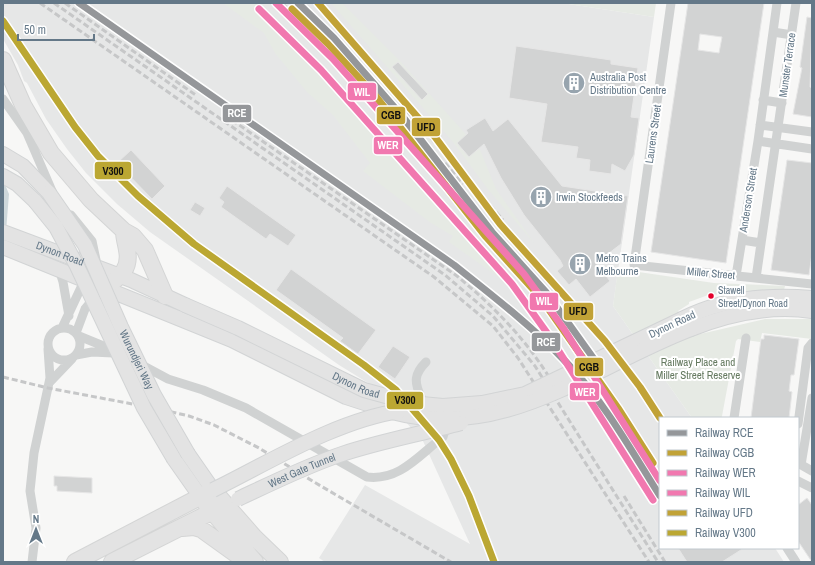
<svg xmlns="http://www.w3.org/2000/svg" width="815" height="565" font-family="'Archivo Narrow',sans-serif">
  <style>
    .built { fill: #e6e7e7 }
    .green { fill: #e6eae4 }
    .water { fill: #cfd8db }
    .building { fill: #d2d3d3; stroke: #e6e6e6; fill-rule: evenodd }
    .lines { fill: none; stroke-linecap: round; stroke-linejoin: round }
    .primary-casing { stroke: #d2d4d5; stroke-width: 16 }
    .highway-casing { stroke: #d4d5d5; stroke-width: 18 }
    .street { stroke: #d0d2d2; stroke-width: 9 }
    .primary { stroke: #e3e3e3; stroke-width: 14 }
    .highway { stroke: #e3e3e3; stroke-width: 16 }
    .rail { stroke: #c6c7c8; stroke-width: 3; stroke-dasharray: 6 3; stroke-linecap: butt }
    .primary-bridge-casing { stroke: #d2d4d5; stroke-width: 16; stroke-linecap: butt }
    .primary-bridge { stroke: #e3e3e3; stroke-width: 14 }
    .rail-1-casing { stroke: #fff; stroke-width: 10 }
    .rail-2-casing { stroke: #fff; stroke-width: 10 }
    .rail-3-casing { stroke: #fff; stroke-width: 10 }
    .rail-4-casing { stroke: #fff; stroke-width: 10 }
    .rail-5-casing { stroke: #fff; stroke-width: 10 }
    .rail-6-casing { stroke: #fff; stroke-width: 10 }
    .rail-1 { stroke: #95979a; stroke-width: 7 }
    .rail-2 { stroke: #c1a236; stroke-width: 7 }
    .rail-3 { stroke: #f178af; stroke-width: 7 }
    .rail-4 { stroke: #f178af; stroke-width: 7 }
    .rail-5 { stroke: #c1a236; stroke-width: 7 }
    .rail-6 { stroke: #bba732; stroke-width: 7 }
    .bus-dot { fill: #e4002b; stroke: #fff; stroke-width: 1.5 }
    .labels { text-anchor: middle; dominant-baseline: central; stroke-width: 4; stroke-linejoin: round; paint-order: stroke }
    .bus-label { font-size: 10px; fill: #647888; stroke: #fff; text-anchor: start }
    .street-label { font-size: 11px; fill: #647888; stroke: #fff }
    .poi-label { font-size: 11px; fill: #647888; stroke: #fff; text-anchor: start }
    .park-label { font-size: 11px; fill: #657a60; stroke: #fff }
    .line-badge { stroke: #fff; stroke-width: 1.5 }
    .badge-label { font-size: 11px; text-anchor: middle; font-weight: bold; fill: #fff }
    .pale-badge-label { font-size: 11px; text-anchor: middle; font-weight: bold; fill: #111 }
  </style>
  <rect width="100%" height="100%" fill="#f7f7f6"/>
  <path class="built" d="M3,3H562L654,17L613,306L692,418H660V548H775L784,562H325L319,558L365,485L470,544L423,441L373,386L339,365L150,232L117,204L86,173L67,149L46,119L27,83L24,81L18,65L3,39Z"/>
  <path class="green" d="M223,3H256L304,46L331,75L526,295L522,298L497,276L449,242L453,236L431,223L363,171L370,163L333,115L307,92L275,53L264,33Z
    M331,3H342L399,60L480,150L496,189L534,243L487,188L453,142Z
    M562,3H656L654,17Z
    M618,269L714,283L785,286L784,290L731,296L711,294L689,302V304L678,311L696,335L765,319H812V339L762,333L760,342L738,339L736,341L722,416L721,418H692L613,306Z"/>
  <path class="water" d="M3,180L9,194L3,269Z"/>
  <path class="building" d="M688,3H764L726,263L651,252ZM700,34L722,37L719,53L698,50Z
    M807,17L812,18L810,87L812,88V117L793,114L802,68L800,67Z
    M516,46L611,60V64L638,68L631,117L639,118L634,155L625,171L612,164L611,174L589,171L590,160L576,158L578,147L541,142L547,104L509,98Z
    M398,62L428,94L422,100L392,67Z
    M485,118L493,131L508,119L562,186L628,196L621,244L596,263L610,281L590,297L576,279L569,285L557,271L563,266L560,260L524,215L501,178L484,144L469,157L457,143L468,133L466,130Z
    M131,150L165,186L152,199L117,163Z
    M787,160L812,163V254L809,275L771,270Z
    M227,186L296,235L288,246L270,234L266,239L221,207L224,202L219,198Z
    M195,202L205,208L200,216L190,210Z
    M291,269L376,330L358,354L340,341L343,338L276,290Z
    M764,335L799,339L794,375H791L789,391L792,392L789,418H751L761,339H764Z
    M393,346L410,357L395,379L378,367Z
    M660,468V494L647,476Z
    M54,476L92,478V493L57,491V486H54Z
    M807,498L812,505V562L798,541V505Z
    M678,548H744L722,562H687Z"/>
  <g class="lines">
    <g class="primary-casing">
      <g id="primary">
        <path d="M3,154L23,166L49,193"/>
        <path d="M3,176L17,184L35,201"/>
        <path id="s1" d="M3,232L131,280L185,305"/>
        <path d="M3,247L232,340L346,397L392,412"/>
        <path d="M682,319C722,299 768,294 812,298"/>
        <path d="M691,329C729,314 771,305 812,311"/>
        <path d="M188,454L213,490"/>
        <path d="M174,459L200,496"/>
      </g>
    </g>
    <g class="highway-casing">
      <path id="highway" d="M3,60L23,105L51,153L91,200L124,231L133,236L145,250L165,296
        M105,288C119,277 131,270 127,250C126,243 124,238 124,231
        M206,504L255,562
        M182,528L194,527L201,529L247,562
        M75,562L213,490L254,537L280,562
        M112,562L225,505"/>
    </g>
    <path class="street" d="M671,3L634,265L812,284
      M773,32L792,35
      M3,99L27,133L52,191
      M763,100L782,103
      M760,125L812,132
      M758,141L812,149
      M71,215L92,241L96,260
      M742,240L761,243
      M59,269L63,282L69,316
      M736,276L758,141L777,3
      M756,278L796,3
      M48 344a16 16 0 1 1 32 0a16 16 0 1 1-32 0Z
      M62,328L85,279
      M76,333L85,309L95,297
      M79,336L118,352
      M76,355L92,352L113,353
      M140,364L168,379L203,390L246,408L367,477C400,481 419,455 443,437L445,430
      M50,382L72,359
      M421,397C414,382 414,374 426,362
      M734,418L746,338
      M798,424L808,348L812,343
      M798,463L812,471
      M801,465L812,398
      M798,481L812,488
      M787,548L796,562
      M32,562L36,528L30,491L34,453L50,378L48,349"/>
    <use href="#primary" class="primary"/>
    <use href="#highway" class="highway"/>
    <path class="rail" d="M40,3L434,277L493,326L518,358L649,562
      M54,3L445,275L493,316L535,366L658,562
      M65,3L197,96
      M282,3L337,58L492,232
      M407,111L503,220
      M403,117L420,134
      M232,120L457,276C493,306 524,337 549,377
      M445,163L463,184
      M3,377L48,388L159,409L189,416L214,425L259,448L314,482L451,562
      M624,496L665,562"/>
    <g class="primary-bridge-casing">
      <g id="primary-bridge">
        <path id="s2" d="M49,193L85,245L121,327L154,395L188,454"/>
        <path d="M35,201L56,227L77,266L144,408L174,459"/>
        <path id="s3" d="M185,305L238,328L364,390L411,403L443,406L482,403L525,394L682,319"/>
        <path d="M392,412C506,442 591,367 691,329"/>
        <path d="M213,490C270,462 337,420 400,411"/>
        <path id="s4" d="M238,499C272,483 306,466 342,454C381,441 421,434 461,423"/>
      </g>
    </g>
    <use href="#primary-bridge" class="primary-bridge"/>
    <g class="rail-1-casing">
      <path id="rail-1" d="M79,3L454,265C493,296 532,326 566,362C604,401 631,450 660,496
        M298,3L334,38L403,117L492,232L546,292L599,366"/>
    </g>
    <g class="rail-2-casing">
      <path id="rail-2" d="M292,9L328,44L374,94L486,237L540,297L618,408L653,463"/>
    </g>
    <g class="rail-3-casing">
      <path id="rail-3" d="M259,9L321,70L512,284L550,337L653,500"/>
    </g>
    <g class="rail-4-casing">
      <path id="rail-4" d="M276,3L333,59L524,274L564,329L660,481"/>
    </g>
    <g class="rail-5-casing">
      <path id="rail-5" d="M318,3L435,137L500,224L605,341L640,387L660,418"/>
    </g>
    <g class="rail-6-casing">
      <path id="rail-6" d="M3,21L75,127L98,156L138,196L194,244L364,365L396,390L439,440L451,459L469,496L494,562"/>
    </g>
    <use href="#rail-1" class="rail-1"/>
    <use href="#rail-2" class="rail-2"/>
    <use href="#rail-3" class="rail-3"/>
    <use href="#rail-4" class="rail-4"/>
    <use href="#rail-5" class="rail-5"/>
    <use href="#rail-6" class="rail-6"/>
  </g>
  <defs>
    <g id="building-disc" transform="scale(1.15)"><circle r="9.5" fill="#97a4ae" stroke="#fff"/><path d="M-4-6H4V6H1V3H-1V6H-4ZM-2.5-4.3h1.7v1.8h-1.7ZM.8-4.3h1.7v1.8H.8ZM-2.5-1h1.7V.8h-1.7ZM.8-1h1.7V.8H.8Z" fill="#fff"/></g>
  </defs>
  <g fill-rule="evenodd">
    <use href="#building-disc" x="574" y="83"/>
    <use href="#building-disc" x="541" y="197"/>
    <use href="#building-disc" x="580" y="264"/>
  </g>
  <circle class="bus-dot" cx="711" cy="296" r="3.5"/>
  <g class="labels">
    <g class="bus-label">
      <text x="718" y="290">Stawell<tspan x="718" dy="13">Street/Dynon Road</tspan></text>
    </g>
    <g class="street-label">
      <text transform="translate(787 65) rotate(-82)">Munster Terrace</text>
      <text transform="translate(653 134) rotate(-82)">Laurens Street</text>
      <text transform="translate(748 200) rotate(-81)">Anderson Street</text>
      <text stroke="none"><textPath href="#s1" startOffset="61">Dynon Road</textPath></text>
      <text transform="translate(711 273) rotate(5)">Miller Street</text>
      <text transform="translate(672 324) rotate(-25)">Dynon Road</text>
      <text stroke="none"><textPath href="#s2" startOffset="189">Wurundjeri Way</textPath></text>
      <text stroke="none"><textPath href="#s3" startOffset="189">Dynon Road</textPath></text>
      <text stroke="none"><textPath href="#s4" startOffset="70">West Gate Tunnel</textPath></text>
    </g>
    <g class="poi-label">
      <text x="590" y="77">Australia Post<tspan x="590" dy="13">Distribution Centre</tspan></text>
      <text x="556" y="197">Irwin Stockfeeds</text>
      <text x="596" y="258">Metro Trains<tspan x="596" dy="13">Melbourne</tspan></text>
    </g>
    <g class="park-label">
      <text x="698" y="362">Railway Place and<tspan x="698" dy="13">Miller Street Reserve</tspan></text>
    </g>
  </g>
  <g class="line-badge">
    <rect x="347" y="82" width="30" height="19" rx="4" fill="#f178af"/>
    <rect x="222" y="104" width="30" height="19" rx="4" fill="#95979a"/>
    <rect x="376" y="106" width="30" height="19" rx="4" fill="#c1a236"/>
    <rect x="411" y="117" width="30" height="20" rx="4" fill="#c1a236"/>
    <rect x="373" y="136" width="30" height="19" rx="4" fill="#f178af"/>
    <rect x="94" y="161" width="38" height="19" rx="4" fill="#bba732"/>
    <rect x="529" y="292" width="30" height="19" rx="4" fill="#f178af"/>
    <rect x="563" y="302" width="31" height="19" rx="4" fill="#c1a236"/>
    <rect x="531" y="332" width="30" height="20" rx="4" fill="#95979a"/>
    <rect x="574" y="357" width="30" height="20" rx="4" fill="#c1a236"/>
    <rect x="569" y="382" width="31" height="19" rx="4" fill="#f178af"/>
    <rect x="386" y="391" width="38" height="19" rx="4" fill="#bba732"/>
  </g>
  <g class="badge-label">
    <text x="362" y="96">WIL</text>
    <text x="237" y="117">RCE</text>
    <text x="388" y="149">WER</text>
    <text x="544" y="305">WIL</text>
    <text x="546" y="346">RCE</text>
    <text x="585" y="396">WER</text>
  </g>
  <g class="pale-badge-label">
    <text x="391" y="119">CGB</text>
    <text x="426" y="131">UFD</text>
    <text x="113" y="175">V300</text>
    <text x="578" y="315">UFD</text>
    <text x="589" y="371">CGB</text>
    <text x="405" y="404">V300</text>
  </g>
  <rect width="815" height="565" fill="none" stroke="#647888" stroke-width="8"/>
  <rect x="659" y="417" width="140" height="132" fill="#ffffff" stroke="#c1c9cf"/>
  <rect x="667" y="430" width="20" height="6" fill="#95979a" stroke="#c1c9cf"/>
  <text x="695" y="437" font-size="12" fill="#647888">Railway RCE</text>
  <rect x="667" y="450" width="20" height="6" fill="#c1a236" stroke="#c1c9cf"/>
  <text x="695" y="457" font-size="12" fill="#647888">Railway CGB</text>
  <rect x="667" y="470" width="20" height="6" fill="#f178af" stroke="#c1c9cf"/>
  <text x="695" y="477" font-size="12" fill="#647888">Railway WER</text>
  <rect x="667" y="490" width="20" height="6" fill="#f178af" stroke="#c1c9cf"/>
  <text x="695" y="497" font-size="12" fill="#647888">Railway WIL</text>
  <rect x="667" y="510" width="20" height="6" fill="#c1a236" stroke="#c1c9cf"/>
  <text x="695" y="517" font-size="12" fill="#647888">Railway UFD</text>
  <rect x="667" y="530" width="20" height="6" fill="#bba732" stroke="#c1c9cf"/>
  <text x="695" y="537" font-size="12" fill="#647888">Railway V300</text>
  <g transform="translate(36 529)" stroke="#ffffff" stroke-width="3" paint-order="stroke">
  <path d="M0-3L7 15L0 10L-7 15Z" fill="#647888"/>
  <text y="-6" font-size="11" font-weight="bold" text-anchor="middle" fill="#647888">N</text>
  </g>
  <path d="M18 34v6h76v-6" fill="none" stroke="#647888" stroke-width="2"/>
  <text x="24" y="34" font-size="12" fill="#647888" stroke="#ffffff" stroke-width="3" paint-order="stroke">50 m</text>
</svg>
